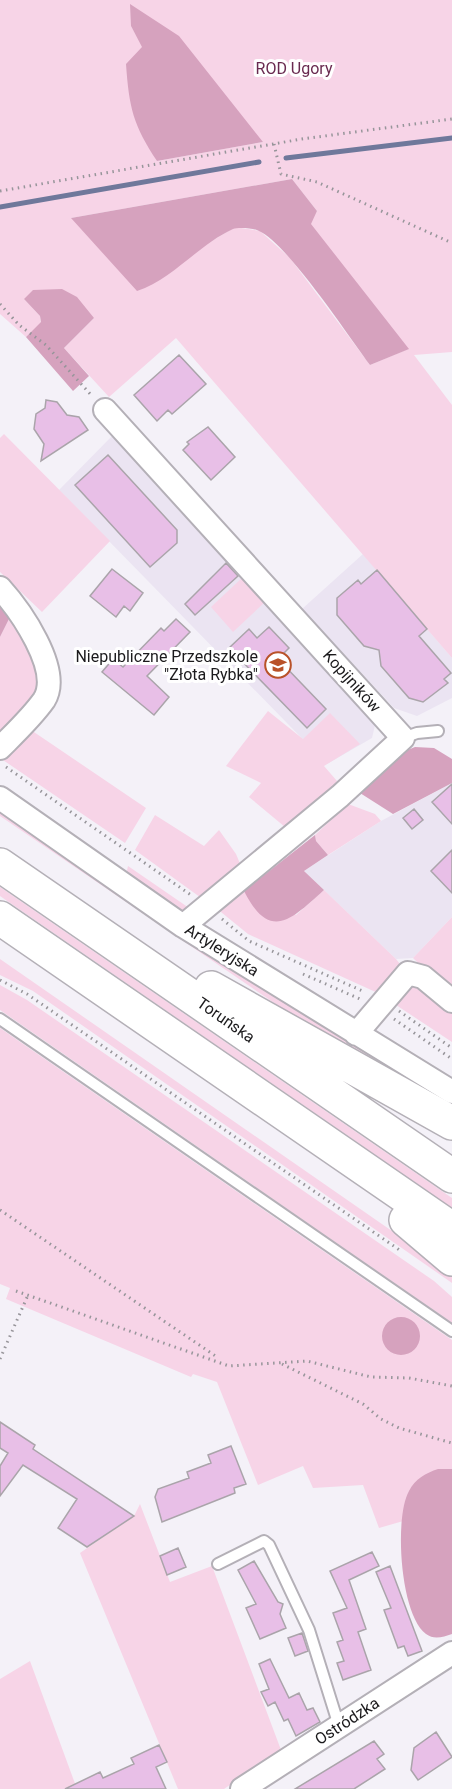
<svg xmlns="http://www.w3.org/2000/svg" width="452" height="1789" font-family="Roboto,sans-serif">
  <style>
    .built { fill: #ebe4f2 }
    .green { fill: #f7d4e7; fill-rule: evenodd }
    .forest { fill: #d6a2be }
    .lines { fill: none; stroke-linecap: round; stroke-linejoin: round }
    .stream { stroke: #6f789b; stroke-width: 5 }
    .building { fill: #e8bfe7; stroke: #aaa4aa; stroke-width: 1.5 }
    .service-casing { stroke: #b4b0b7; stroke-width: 14 }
    .minor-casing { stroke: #b4b0b7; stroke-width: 26 }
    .motorway-casing { stroke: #b4b0b7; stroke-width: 36 }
    .path { stroke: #97959a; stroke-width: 3; stroke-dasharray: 1.5 4.5; stroke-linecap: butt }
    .service { stroke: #fff; stroke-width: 10 }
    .minor { stroke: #fff; stroke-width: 22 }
    .motorway { stroke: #fff; stroke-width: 33 }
    .labels { text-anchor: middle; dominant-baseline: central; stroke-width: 6; stroke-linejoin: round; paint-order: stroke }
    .park-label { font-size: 16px; fill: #692a50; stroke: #fff }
    .poi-label { font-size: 16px; fill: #1b1a1c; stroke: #fff; text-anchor: end }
    .street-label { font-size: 16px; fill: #1b1a1c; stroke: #fff }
  </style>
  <rect width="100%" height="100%" fill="#f4f1f8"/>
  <path class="built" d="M113,435L376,721L372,738L327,764L59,490Z
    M363,554L452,658V698L417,716L394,708L302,609Z
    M452,783V917L413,958L396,959L304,871L381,821Z"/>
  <path class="green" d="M0,0H452V352L414,355L452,405V658L176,338L109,397L64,348L94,318L24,299L40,316L41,323L26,337L0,314ZM131,26L263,142L157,161L143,47ZM292,179L317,211L310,224L408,349L370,365L290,258L260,231L235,227L205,245L71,218Z
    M4,434L110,541L42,612L0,572V438Z
    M243,577L266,601L233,632L211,607Z
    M12,613L38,672V695L0,740V637Z
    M268,711L303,739L330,713L360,744L324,766L337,781L335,787L293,824L285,827L249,797L261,783L226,766Z
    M28,728L146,808L125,843L0,758Z
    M348,804L375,814L381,821L328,855L316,841L315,835Z
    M0,810L452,1097V1107L283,1009L0,816Z
    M155,815L204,846L219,830L236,854L241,866L204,900L135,850Z
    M128,866L192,910L183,913L126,875Z
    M249,882L253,884L244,892L296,915L324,890L396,959L400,964L396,978L380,994L248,934L216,908Z
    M0,887L452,1198V1208L0,896Z
    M452,917V996L413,958Z
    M0,959L428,1256L452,1274V1283L33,991L0,975Z
    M0,985L27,1000L434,1281L452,1297V1323L0,1010Z
    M408,987H416L452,1011V1042L393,1003Z
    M0,1028L452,1340V1507L379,1528L363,1485L313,1488L303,1466L258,1485L217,1382L193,1374L191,1377L6,1299L10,1288L0,1284Z
    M140,1504L170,1582L212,1566L281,1750L224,1789H178L80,1553L134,1516Z
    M30,1661L77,1789H0V1679Z"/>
  <path class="forest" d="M130,4L179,36L263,142L157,161C133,125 129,107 126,64L142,47L131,26Z
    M292,179L317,211L311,224L409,349L370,365C349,337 287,243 259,231C254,228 238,227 233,229C198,245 173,279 137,291L71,218Z
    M62,289L77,297L94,318L64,348L89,376L73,391L26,337L41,322L40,316L24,299L33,290Z
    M0,597L12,613L0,637Z
    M415,747L434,748L452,759V783L393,814L360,793L398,754Z
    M315,835L316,841L328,855L304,871L324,890C291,920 270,942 244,891Z
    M382 1336a19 19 0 1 1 38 0a19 19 0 1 1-38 0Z
    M438,1469H452V1634C443,1637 434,1640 426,1634C400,1615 394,1517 409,1491C415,1479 426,1473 438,1469Z"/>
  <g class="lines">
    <path class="stream" d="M286,158L452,138
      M0,207L259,162"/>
  </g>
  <path class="building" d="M179,355L206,384L172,414L168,410L157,421L134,395Z
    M46,400L57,402L67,415L79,417L88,430L41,461L44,444L34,429L36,414L45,408Z
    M208,427L235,457L211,480L183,450L189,444L187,442Z
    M108,455L177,530V543L150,567L75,485Z
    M226,563L238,576L195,615L185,604Z
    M112,569L143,593L130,611L124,606L116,617L90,596Z
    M377,570L427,629L419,636L451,673L444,679L448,683L423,702L409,698L381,666L379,650L364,646L337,615V598L358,580L361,584Z
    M176,619L190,632L147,676L169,697L154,715L102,672L113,659L123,667L161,628L164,631Z
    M269,627L289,648L278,659L326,709L307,728L229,648L249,629L257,638Z
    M452,784V824L432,802Z
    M414,809L423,820L412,829L403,818Z
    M452,850V893L431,871Z
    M0,1422L35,1445L33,1449L134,1516L87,1547L58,1528L77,1499L23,1465L0,1496V1466L8,1453L0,1448Z
    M231,1446L246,1484L234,1488L235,1493L162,1522L155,1497L158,1489L189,1478L187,1472L211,1463L208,1455Z
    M178,1548L186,1567L167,1575L160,1556Z
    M372,1552L379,1566L349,1580L366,1629L358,1632L371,1670L343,1680L337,1663L344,1661L337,1642L343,1640L333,1613L347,1608L330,1571Z
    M254,1561L278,1602L283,1604L280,1614L286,1628L260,1639L246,1608L256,1604L238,1570Z
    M390,1566L422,1651L408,1656L404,1646L398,1648L384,1610L391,1608L376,1572Z
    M302,1633L308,1651L295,1656L288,1638Z
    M270,1659L289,1698L299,1693L307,1710L313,1708L320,1722L296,1736L288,1719L284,1721L275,1702L268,1706L261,1692L269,1689L259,1664Z
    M436,1732L452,1757L418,1780L411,1770L414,1748Z
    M374,1741L384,1754L377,1759L385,1769L354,1789H295Z
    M159,1745L167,1762L156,1767L166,1789H65L100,1772L103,1778L134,1764L131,1758Z"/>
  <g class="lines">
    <g class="service-casing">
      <path id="service" d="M403,738L417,733L438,731
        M0,1019L452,1331
        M218,1564L264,1541L269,1545L309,1630L339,1726"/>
    </g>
    <g class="minor-casing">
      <path id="minor" d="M105,410L403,738L340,796L183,926
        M0,588C19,609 63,670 44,700C32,717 15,733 0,748
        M0,798L183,926L452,1092
        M356,1034L408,973L423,977L452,1001
        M242,1789L452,1653"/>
    </g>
    <g class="motorway-casing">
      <path id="motorway" d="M0,865L452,1176
        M0,918L452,1229
        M211,988L452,1123
        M406,1220L452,1259"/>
    </g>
    <path class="path" d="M274,144L281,174L317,182L452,243
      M0,191L302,139L452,119
      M0,304L19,325L46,345L92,396
      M6,767L191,895
      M222,919L249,941L365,992
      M303,974L360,999
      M0,980L27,994L401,1251
      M399,1011L452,1048
      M394,1019L452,1059
      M0,1210L217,1357
      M16,1291L229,1366L307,1361L371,1377L409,1378L452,1386
      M0,1359L28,1295
      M282,1364L363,1404L381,1419L399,1428L452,1443"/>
    <use href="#service" class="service"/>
    <use href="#minor" class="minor"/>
    <use href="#motorway" class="motorway"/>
  </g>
  <defs>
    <g id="school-ring" transform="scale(1.35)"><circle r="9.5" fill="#fff" stroke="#b95229" stroke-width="1.5"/><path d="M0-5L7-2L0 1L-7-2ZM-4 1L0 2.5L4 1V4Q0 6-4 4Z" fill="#b95229"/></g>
  </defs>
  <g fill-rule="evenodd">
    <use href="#school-ring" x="278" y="665"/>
  </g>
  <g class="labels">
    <g class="park-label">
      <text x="294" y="68">ROD Ugory</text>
    </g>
    <g class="poi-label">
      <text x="258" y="656">Niepubliczne Przedszkole<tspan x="258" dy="18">"Złota Rybka"</tspan></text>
    </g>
    <g class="street-label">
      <text transform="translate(352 681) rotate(48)">Kopijników</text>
      <text transform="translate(222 950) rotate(32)">Artyleryjska</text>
      <text transform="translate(226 1020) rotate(35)">Toruńska</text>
      <text transform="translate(347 1721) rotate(-33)">Ostródzka</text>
    </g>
  </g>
</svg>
